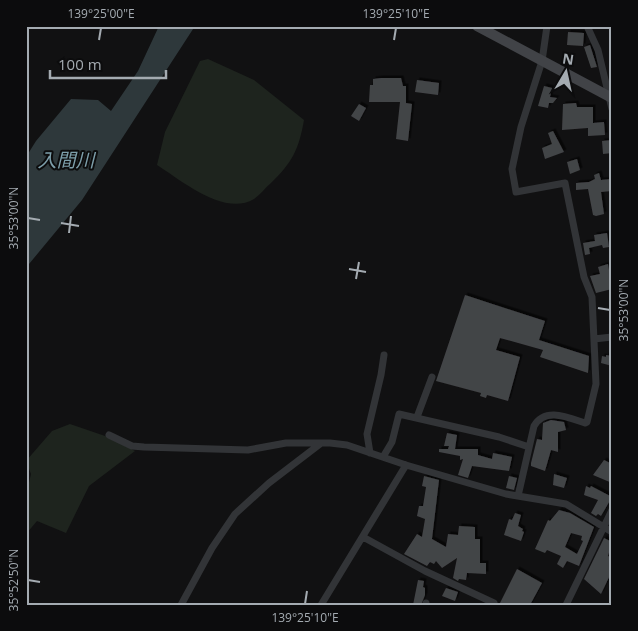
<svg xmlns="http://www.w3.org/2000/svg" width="638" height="631" font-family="'Open Sans','Noto Sans JP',sans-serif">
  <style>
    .green { fill: #1e241e }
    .water { fill: #2e383b }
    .building { fill: #434447; fill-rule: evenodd; filter: url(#shadow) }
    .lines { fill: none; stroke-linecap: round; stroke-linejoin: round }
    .street { stroke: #323437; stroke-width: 7 }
    .secondary { stroke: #414347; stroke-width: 10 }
    .ticks { fill: none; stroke: #a4abb1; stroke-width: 2 }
    .labels { text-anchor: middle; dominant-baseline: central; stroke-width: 4; stroke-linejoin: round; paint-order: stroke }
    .water-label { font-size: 19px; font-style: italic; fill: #7d9eaa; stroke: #0c0c0d }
    .neatline { fill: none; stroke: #a4abb1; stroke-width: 2 }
    .ticks-label { font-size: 12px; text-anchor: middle; fill: #a4abb1 }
  </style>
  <defs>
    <filter id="shadow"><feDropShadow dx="2.5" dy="-2.5" stdDeviation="0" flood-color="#0009"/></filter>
  </defs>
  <rect width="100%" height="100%" fill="#111112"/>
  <path class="green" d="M208,59L254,80L304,120C299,149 292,163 271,183C265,188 260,195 254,199C224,217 181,180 157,165L165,132L200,61Z
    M70,424L108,437L135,451L89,486L66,533L37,521L26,534V495L31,474L26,461L52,431Z"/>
  <path class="water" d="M159,26H195L82,200L29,264L26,262V157L36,141L71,99L98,100L111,111L138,71Z"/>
  <path class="building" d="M568,32L584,33L583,46L567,45Z
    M590,45L597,67L591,68L584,47Z
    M381,78H401L403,86H406V103L412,104L408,141L396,139L400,102H369L370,85H373V79Z
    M417,80L439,83L438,95L415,92Z
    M544,86L552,88L550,97L557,98L553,103H549L548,108L538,106Z
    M576,103L577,107H593V123L604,122L605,135L588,136V128L562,130L563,104Z
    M359,104L366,108L359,121L351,116Z
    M553,131L564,152L545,159L542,148L552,144L548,133Z
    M612,140V153L603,154L602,141Z
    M577,159L580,170L570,174L567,162Z
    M599,173L601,180L612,179V191L601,192L604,214L596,216L593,215L588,189L576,190V183L589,182L595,179L594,175Z
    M607,233L609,247L603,248L602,245L589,248L590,254L585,255L583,243L595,241L594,235Z
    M608,264L612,289L596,293L590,276L600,274L598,267Z
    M465,295L545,321L539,340L589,356L588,373L540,357L543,350L500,338L496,350L520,357L508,401L487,395L486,398L480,396L481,393L436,381Z
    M606,355L612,356V366L601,363L602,356L606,357Z
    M551,420L564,422L566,430L558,432V452L551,450L545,471L531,466V463L537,439L542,440L543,423Z
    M447,433L457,435L455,449H478V455L492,459L493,453L512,457L509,471L472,466L468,478L458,475L463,459L460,460V456L439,452V449H448L449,446H444Z
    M604,460L612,464L609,473L612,474V483L593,475Z
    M554,474L567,478L564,488L553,485Z
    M424,476L439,480L432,539L446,547L448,534L458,535L459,526L475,527V539H480V563H486V574L467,573L466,580L459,579L458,581L453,578L457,558L442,568L436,561L434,564L430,562L427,566L404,554L417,534L422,537L425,519L417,516L419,506H423L426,487L422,486Z
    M509,476L517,478L514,490L506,488Z
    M586,486L590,488L591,486L612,497L601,516L598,514L596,516L591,513L598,500L584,495Z
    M559,510L570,513L594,527L579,566L567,561L563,568L557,564L561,556L547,550L545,553L535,549L548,520L550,521ZM571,533L582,536L581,540L583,541L577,554L565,547Z
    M515,513L521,515L518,526L523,529L522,531L524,532L521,541L504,535L509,519L512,520Z
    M604,538L612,542L608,556L612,558V571L601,594L584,579Z
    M517,569L542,583L530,605H499Z
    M418,580L424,581L423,587L425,588V595L421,605H413Z
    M446,588L458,592L455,601L442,596Z"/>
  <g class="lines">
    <path class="street" d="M587,26L598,50L612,109
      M594,339L612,337
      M417,417L432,377
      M109,435L132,446L144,447L248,450L286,443H330L347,445L406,465L506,494L566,504L612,532
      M370,453L367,434L381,375L384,355
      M383,457L392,442L399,414L499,437L529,447
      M518,496L534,426C545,407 567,417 585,423L587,422L596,384L592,297L584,277L565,183L516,192L512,169L521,127L542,61L547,26
      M363,537L425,571L494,603L493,605
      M181,605L212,548L235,514L269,483L320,444
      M321,605L406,465
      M426,605V603
      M566,605L612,510"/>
    <path class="secondary" d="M477,26L612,98"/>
  </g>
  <path class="ticks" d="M99,40L101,28M394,40L396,28M28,218L40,220M61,223L79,226M69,233L71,216M349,269L366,272M356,279L359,262M598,308L610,310M28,580L40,582M305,604L307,591"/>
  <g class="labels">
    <g class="water-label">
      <text x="66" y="160">入間川</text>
    </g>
  </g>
  <rect width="638" height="631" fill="none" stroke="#0c0c0d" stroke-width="55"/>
  <g transform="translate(566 72) rotate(9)" stroke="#0c0c0d" stroke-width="4" paint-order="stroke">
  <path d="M0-4L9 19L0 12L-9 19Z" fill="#a4abb1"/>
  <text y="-8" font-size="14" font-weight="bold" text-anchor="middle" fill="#a4abb1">N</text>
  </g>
  <path d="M50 70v8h116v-8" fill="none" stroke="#a4abb1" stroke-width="2.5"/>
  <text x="58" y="70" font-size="15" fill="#a4abb1" stroke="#0c0c0d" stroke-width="4" paint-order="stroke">100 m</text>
  <rect x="28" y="28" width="582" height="576" class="neatline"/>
  <g class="ticks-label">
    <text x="101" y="18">139°25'00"E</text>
    <text x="396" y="18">139°25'10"E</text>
    <text transform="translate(14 218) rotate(-90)" y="4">35°53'00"N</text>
    <text transform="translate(624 310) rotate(-90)" y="4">35°53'00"N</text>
    <text transform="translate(14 580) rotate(-90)" y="4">35°52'50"N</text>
    <text x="305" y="622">139°25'10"E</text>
  </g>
</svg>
